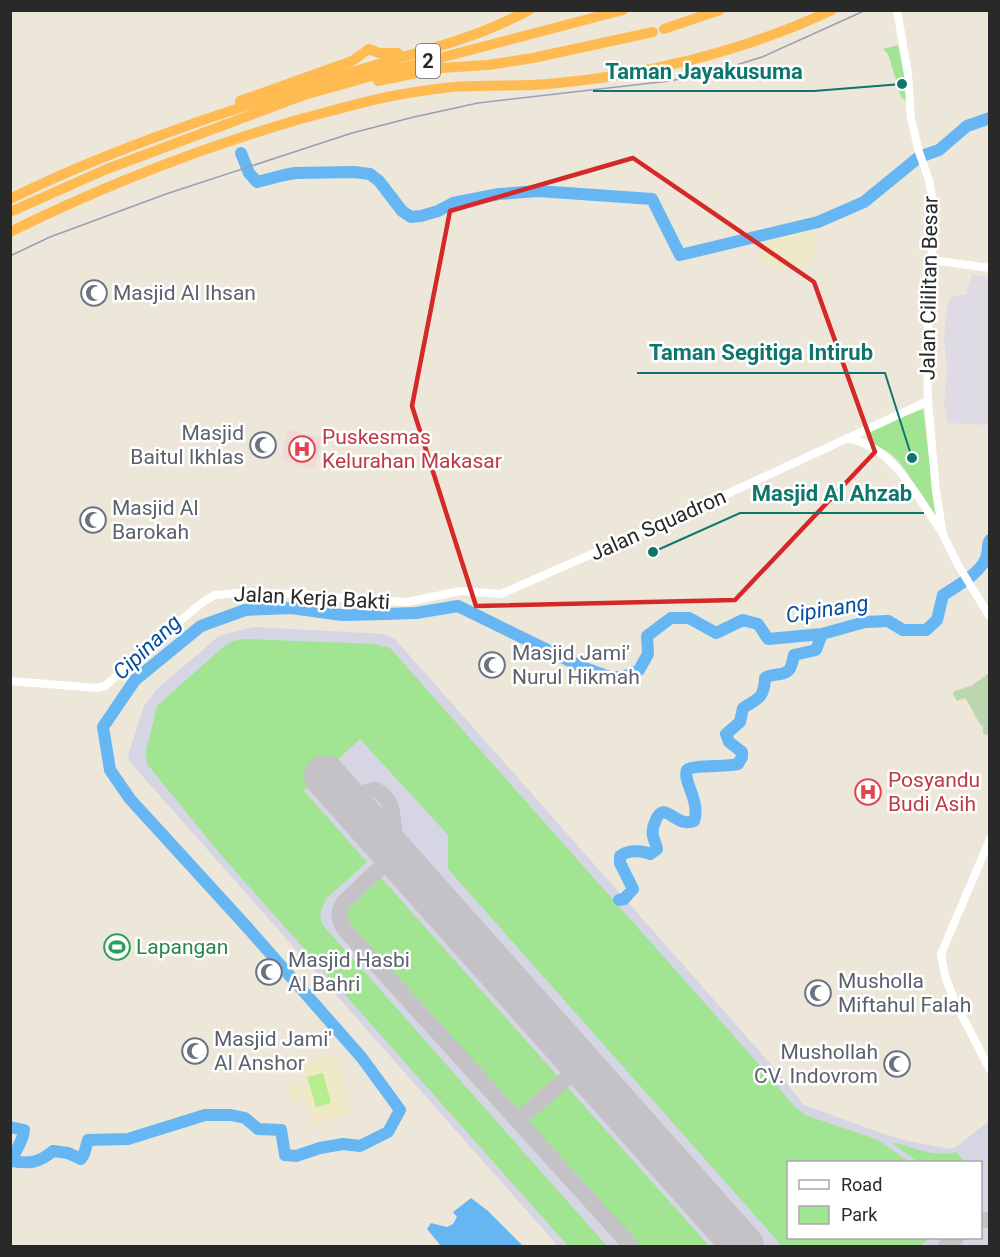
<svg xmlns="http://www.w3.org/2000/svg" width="1000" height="1257" font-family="Roboto,sans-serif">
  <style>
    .industrial { fill: #dfdbe4 }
    .education { fill: #efe9c7 }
    .medical { fill: #f3d9d6 }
    .airport { fill: #d5d5e4; fill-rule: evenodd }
    .green { fill: #a1e593 }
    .cemetery { fill: #bcd7b0 }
    .pitch { fill: #b4ee8e }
    .water { fill: #66b6f4 }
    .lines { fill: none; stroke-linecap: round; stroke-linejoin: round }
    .river { stroke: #66b6f4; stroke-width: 12 }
    .taxiway { stroke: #c4c2c6; stroke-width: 16 }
    .runway { stroke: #c4c2c6; stroke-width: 42 }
    .minor { stroke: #fff; stroke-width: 8 }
    .highway { stroke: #ffba51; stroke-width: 10 }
    .tram { stroke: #9d9cb4; stroke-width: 1.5 }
    .marked { fill: none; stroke: #d62828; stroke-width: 4.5; stroke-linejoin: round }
    .labels { text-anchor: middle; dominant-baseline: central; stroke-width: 5; stroke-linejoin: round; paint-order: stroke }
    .shield { fill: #fff; stroke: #696969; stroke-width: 1.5 }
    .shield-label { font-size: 20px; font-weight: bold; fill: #292929 }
    .street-label { font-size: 21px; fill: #292929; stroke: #fff }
    .worship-label { font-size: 21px; fill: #5b616d; stroke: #fff; text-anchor: start }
    .health-label { font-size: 21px; fill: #be3a42; stroke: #fff; text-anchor: start }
    .leisure-label { font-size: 21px; fill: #27864d; stroke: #fff; text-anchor: start }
    .water-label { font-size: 22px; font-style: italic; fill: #07509e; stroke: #fff }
    .leader { fill: none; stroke: #0f766e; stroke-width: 2 }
    .callout-dot { fill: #0f766e; stroke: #fff; stroke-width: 2 }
    .callout-label { font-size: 22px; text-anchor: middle; font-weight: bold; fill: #0f766e; stroke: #fff; stroke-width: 5; stroke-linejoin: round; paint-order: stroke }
  </style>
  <rect width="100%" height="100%" fill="#ece7d9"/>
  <path class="industrial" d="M972,274L989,278V425L948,423L944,403L947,370L944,336L948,303L950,297L966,294Z"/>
  <path class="education" d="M812,228L818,251L809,253L811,263L777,273L774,262L763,265L757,243Z
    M335,1054L351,1114L312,1125L305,1099L291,1103L289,1087L307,1082L302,1063Z"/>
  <path class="medical" d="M288,430L322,438L315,469L281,460Z"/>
  <path class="airport" d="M253,627L385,634L395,639L777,1071L804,1105L881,1133L908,1141L950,1149L956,1147L989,1121V1246H558L130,762L128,755L144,706L157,689L219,636ZM788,1162H980V1238H788Z"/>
  <path class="green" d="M898,45L910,104L901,97L888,54L883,49Z
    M923,409L936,514L932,515C920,496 909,470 892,455C883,447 871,446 866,435L868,430Z
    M245,639L374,644L390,648L756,1061L793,1105L805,1115L876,1139L910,1162H788V1238H930L920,1246H782L448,869V835L360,739L304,791L367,862L326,899L320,914L322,924L607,1246H568L221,855L147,764L146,752L157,706L223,647L233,641Z
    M376,872L709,1246H631L345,930C341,925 337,919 338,912C341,899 366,881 376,872Z
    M896,1143C914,1148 938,1158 956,1152L964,1160L961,1162H918L893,1144Z"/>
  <path class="cemetery" d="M989,673V735L983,734V727C977,722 971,706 965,698L957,701L953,694L954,691L971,686Z"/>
  <path class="pitch" d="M323,1073L331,1103L316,1107L307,1077Z"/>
  <path class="water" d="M471,1198L488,1211L523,1246H441L427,1229L431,1223L447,1227L453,1224L457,1217L453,1212Z"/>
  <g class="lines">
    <path class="river" d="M241,153L249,173L257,182L284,175L295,173L354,172L370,174L379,181L402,211L411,217L421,216L438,211L453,203L499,194L538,191L652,199L680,255L818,222L864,202L919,157L939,150L967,126L990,118
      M619,900L624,899L633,889L620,863V856C628,850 641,850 650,854L657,849C656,844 654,840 653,836C652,831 653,826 655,822C664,797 675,829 694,821C701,802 682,780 687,770C690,765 728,767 738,764L742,757V752L729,742L726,734L740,722L743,708C759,698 764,698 765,678C772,673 784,676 789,670C792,666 793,659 794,655L816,650L822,634
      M10,1127L24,1130C23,1143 15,1149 12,1161C29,1164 39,1163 53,1151L68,1153L81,1159L84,1154L88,1140L128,1139L205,1115H231L245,1118L258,1129L281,1130L285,1155L296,1156L320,1148L343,1144L360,1146L388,1132L400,1110L362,1058L247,927L130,799L110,770L103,727L135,680L201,626L245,610L291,608L342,615L386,614L416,613L458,606L582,667L609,677H623L639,670L648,654L647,636L671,618H689L716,633L743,620L758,624L768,639L822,634L865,622L888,621L903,630H926L937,620L943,595C957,586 983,572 987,555C989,549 986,546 990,540"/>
    <path class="taxiway" d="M383,841C375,837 363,833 357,827C339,810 357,791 376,790C397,801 391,821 396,840C400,852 406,863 413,874
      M395,854L344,902C337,914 338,919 345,930L631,1246
      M518,1120L582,1065
      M980,1220H990
      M946,1246L956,1238"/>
    <path class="runway" d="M325,776L743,1246"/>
    <path class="minor" d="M897,10L908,74L911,118L919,152L929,180L934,208L927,346L928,401L936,491L943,535L958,565L990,617
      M932,260L990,268
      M847,438C894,447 916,495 941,531
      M10,681L97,688L105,686L158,639L203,602L215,595L236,593L304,594L362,600L407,602L461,591L501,594L701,506L928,401
      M990,839L941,954L945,976L955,1002L990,1070"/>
    <path class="highway" d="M664,29L720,10
      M378,81L441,68L488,65L533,58L653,32
      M240,101L352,61L369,49L379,53H398
      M10,199C119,145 237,108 352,72C413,53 472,41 529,10
      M10,212L107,169L304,95L390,71L623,10
      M10,232C103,186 198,149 297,120C332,111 367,100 403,94C426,90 451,86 475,86C499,85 524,86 548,84C643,76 745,51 832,10"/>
    <path class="tram" d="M10,256L50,237L166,194L352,133L414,117L478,103L669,81L707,74L762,57L866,10"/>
  </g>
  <path class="marked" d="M633,158L814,282L875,452L735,600L476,606L412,406L450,211Z"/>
  <defs>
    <g id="mosque-ring" transform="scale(1.35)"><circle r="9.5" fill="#fff" stroke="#6b7280" stroke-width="1.5"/><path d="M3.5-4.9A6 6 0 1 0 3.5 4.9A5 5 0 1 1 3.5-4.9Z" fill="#6b7280"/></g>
    <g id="hospital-ring" transform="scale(1.35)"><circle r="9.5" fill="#fff" stroke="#e0444e" stroke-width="1.5"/><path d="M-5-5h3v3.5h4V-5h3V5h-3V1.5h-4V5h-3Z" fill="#e0444e"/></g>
    <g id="stadium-ring" transform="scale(1.35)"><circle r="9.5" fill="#fff" stroke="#2e9e5b" stroke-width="1.5"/><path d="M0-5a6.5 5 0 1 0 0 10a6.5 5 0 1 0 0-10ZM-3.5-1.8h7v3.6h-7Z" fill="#2e9e5b"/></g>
  </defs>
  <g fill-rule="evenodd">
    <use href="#mosque-ring" x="94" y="293"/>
    <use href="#mosque-ring" x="263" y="445"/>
    <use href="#hospital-ring" x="302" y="449"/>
    <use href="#mosque-ring" x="93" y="520"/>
    <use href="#mosque-ring" x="492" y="665"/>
    <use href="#hospital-ring" x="868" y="792"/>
    <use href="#stadium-ring" x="117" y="947"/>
    <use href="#mosque-ring" x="269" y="972"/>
    <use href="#mosque-ring" x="818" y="993"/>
    <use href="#mosque-ring" x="195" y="1051"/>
    <use href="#mosque-ring" x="897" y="1064"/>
  </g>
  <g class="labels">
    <rect class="shield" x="416" y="44" width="24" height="34" rx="4.5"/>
    <g class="shield-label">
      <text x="428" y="61">2</text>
    </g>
    <g class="street-label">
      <text transform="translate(929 288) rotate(-89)">Jalan Cililitan Besar</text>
      <text transform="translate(658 525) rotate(-24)">Jalan Squadron</text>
      <text transform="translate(312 598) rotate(3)">Jalan Kerja Bakti</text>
    </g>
    <g class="worship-label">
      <text x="113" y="293">Masjid Al Ihsan</text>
      <text x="244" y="433" text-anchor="end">Masjid<tspan x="244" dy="24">Baitul Ikhlas</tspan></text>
      <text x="112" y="508">Masjid Al<tspan x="112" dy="24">Barokah</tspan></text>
      <text x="512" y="653">Masjid Jami'<tspan x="512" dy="24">Nurul Hikmah</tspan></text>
      <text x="288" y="960">Masjid Hasbi<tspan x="288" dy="24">Al Bahri</tspan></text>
      <text x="838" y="981">Musholla<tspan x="838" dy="24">Miftahul Falah</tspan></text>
      <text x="214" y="1039">Masjid Jami'<tspan x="214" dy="24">Al Anshor</tspan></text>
      <text x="878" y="1052" text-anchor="end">Mushollah<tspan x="878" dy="24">CV. Indovrom</tspan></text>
    </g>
    <g class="health-label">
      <text x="322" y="437">Puskesmas<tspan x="322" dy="24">Kelurahan Makasar</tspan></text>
      <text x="888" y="780">Posyandu<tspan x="888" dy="24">Budi Asih</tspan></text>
    </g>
    <g class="leisure-label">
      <text x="136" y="947">Lapangan</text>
    </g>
    <g class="water-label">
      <text transform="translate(827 609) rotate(-9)">Cipinang</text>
      <text transform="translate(147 647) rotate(-43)">Cipinang</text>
    </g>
  </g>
  <path class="leader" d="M902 84L814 91H593M912 458L885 373H637M653 552L740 513H924"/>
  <g class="callout-dot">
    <circle cx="902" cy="84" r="6"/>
    <circle cx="912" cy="458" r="6"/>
    <circle cx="653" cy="552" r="6"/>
  </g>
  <g class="callout-label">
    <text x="704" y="79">Taman Jayakusuma</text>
    <text x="761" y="360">Taman Segitiga Intirub</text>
    <text x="832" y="501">Masjid Al Ahzab</text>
  </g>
  <rect width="1000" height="1257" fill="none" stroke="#292929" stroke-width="24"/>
  <rect x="787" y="1161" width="195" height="78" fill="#ffffff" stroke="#a9a9a9" stroke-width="1.5"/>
  <rect x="799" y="1180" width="30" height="9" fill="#ffffff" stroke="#a9a9a9" stroke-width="1.5"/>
  <text x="841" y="1191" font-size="18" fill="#292929">Road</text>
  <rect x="799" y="1206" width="30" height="18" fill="#a1e593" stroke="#a9a9a9" stroke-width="1.5"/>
  <text x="841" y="1221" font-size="18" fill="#292929">Park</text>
</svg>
